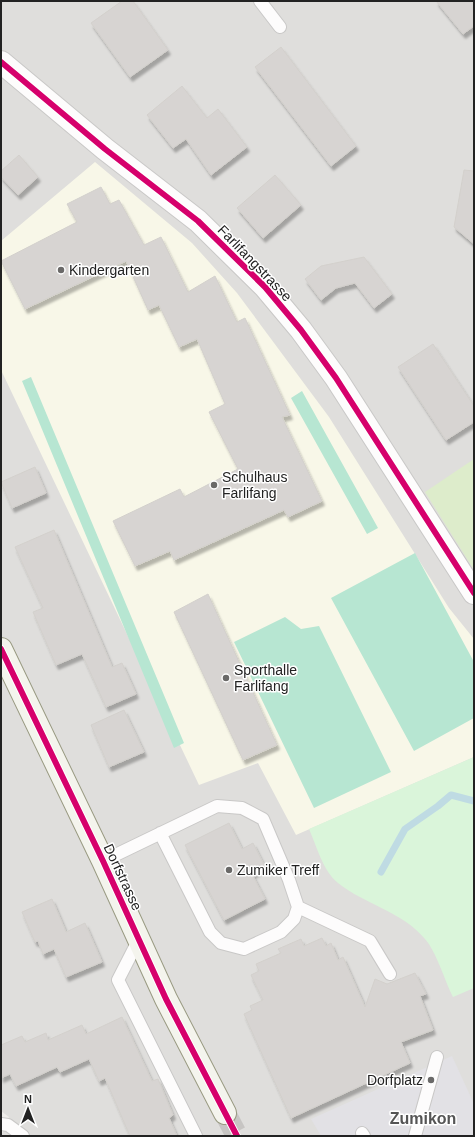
<svg xmlns="http://www.w3.org/2000/svg" width="475" height="1137" font-family="Arial,sans-serif">
  <style>
    .residential { fill: #dfdedc }
    .education { fill: #f8f7e8 }
    .grass { fill: #ddeccb }
    .park { fill: #daf5da }
    .pitch { fill: #b7e6d2 }
    .plaza { fill: #e2e1e5 }
    .lines { fill: none; stroke-linecap: round; stroke-linejoin: round }
    .stream { stroke: #bfdbe3; stroke-width: 7 }
    .building { fill: #d7d4d2; stroke: #d3d0cc; filter: url(#shadow) }
    .secondary-tunnel { stroke: #c7c5c3; stroke-width: 22; stroke-dasharray: 22 11; stroke-linecap: butt }
    .lane-casing { stroke: #c9c8c7; stroke-width: 14 }
    .street-casing { stroke: #c9c8c7; stroke-width: 24 }
    .secondary-casing { stroke: #999a82; stroke-width: 24 }
    .lane { stroke: #fdfcfc; stroke-width: 12 }
    .street { stroke: #fdfcfc; stroke-width: 22 }
    .secondary { stroke: #f4f4ed; stroke-width: 22 }
    .cycleway-casing { stroke: #fff; stroke-width: 8 }
    .cycleway { stroke: #d6006c; stroke-width: 6 }
    .poi-dot { fill: #6a6968; stroke: #fff; stroke-width: 1.5 }
    .labels { text-anchor: middle; dominant-baseline: central; stroke-width: 3; stroke-linejoin: round; paint-order: stroke }
    .street-label { font-size: 14px; fill: #222; stroke: #fff }
    .poi-label { font-size: 14px; fill: #222; stroke: #fff; text-anchor: start }
    .quarter-label { font-size: 16px; font-weight: bold; fill: #555; stroke: #fff }
  </style>
  <defs>
    <filter id="shadow"><feDropShadow dx="2.5" dy="4.5" stdDeviation="1" flood-color="#0004"/></filter>
  </defs>
  <rect width="100%" height="100%" fill="#f0eeeb"/>
  <path class="residential" d="M1,1H474V1136H1L9,1117L1,1111Z"/>
  <path class="education" d="M95,162L192,243L237,293L329,417L449,608L474,639V757L296,835L258,763L199,785L1,370V241Z"/>
  <path class="grass" d="M474,459V570L425,492Z"/>
  <path class="park" d="M474,757V988L453,997C445,981 436,951 425,939C403,912 364,904 338,883C323,871 317,847 309,829Z"/>
  <path class="pitch" d="M31,377L184,743L174,748L22,381Z
    M302,391L378,528L367,534L291,398Z
    M415,553L474,662V718L414,751L331,598Z
    M285,617L301,629L319,626L391,772L314,808L234,642Z"/>
  <path class="plaza" d="M452,1056L474,1104V1136H321L311,1119Z"/>
  <g class="lines">
    <path class="stream" d="M381,872L405,829L438,806L451,795L474,801"/>
  </g>
  <path class="building" d="M122,1H133L168,50L130,77L91,23Z
    M436,1H474V26L463,34Z
    M281,47L356,146L331,166L255,67Z
    M182,86L207,118L218,109L247,147L211,175L186,139L173,148L147,115Z
    M19,155L38,177L18,195L1,177V171Z
    M464,170L474,171V244L454,227Z
    M275,175L301,205L263,238L237,208Z
    M101,187L110,204L119,200L144,245L161,237L188,292L215,276L237,322L245,318L290,415L282,417L322,501L288,517L284,510L174,560L170,551L135,566L113,521L180,489L184,497L238,469L209,412L225,404L197,339L179,347L159,305L148,310L126,261L25,309L1,261L77,222L67,204Z
    M364,257L392,294L374,308L355,283L336,288L321,300L305,279L321,266Z
    M433,344L474,406V422L446,440L398,367Z
    M35,467L46,493L12,508L1,482Z
    M54,530L112,667L122,663L136,694L106,707L82,654L56,665L33,612L43,608L15,547Z
    M208,594L277,745L243,760L174,612Z
    M124,710L144,752L109,767L91,725Z
    M229,823L242,849L253,843L265,867L252,874L265,899L224,920L185,845Z
    M52,899L66,932L85,923L102,962L66,977L54,949L43,954L38,941L35,942L22,912Z
    M322,938L326,946L331,943L338,960L343,957L365,1007L375,979L387,984L415,973L426,994L420,996L433,1030L401,1042L410,1063L291,1118L244,1014L252,1010L250,1006L263,1000L251,975L259,971L256,964L281,953L278,949L301,939L304,946Z
    M122,1017L152,1081L158,1079L173,1115L169,1118L177,1136H130L105,1078L99,1081L89,1059L60,1072L57,1067L16,1086L10,1074L1,1078V1045L22,1036L25,1042L46,1033L48,1040L82,1025L86,1034Z"/>
  <g class="lines">
    <path class="secondary-tunnel" d="M225,1113L237,1136"/>
    <g class="lane-casing">
      <path id="lane" d="M260,1L280,27
        M103,861L217,806L242,808L263,819L289,880L298,907L294,919L281,932L244,949L221,943L210,932L160,833
        M298,907L370,941L390,974
        M139,939L118,980L196,1136
        M1,1124L8,1125L23,1136
        M362,1133L364,1136
        M415,1136L437,1057"/>
    </g>
    <g class="street-casing">
      <path id="street" d="M1,62L105,149L198,221L265,287L301,330L336,378L474,593"/>
    </g>
    <g class="secondary-casing">
      <path id="secondary" d="M1,649L103,861L166,999L225,1113"/>
    </g>
    <use href="#lane" class="lane"/>
    <use href="#street" class="street"/>
    <use href="#secondary" class="secondary"/>
    <g class="cycleway-casing">
      <path id="cycleway" d="M1,62L105,149L198,221L265,287L301,330L336,378L474,593
        M1,649L103,861L166,999L237,1136"/>
    </g>
    <use href="#cycleway" class="cycleway"/>
  </g>
  <g class="poi-dot">
    <circle cx="61" cy="270" r="4"/>
    <circle cx="214" cy="485" r="4"/>
    <circle cx="226" cy="678" r="4"/>
    <circle cx="229" cy="870" r="4"/>
    <circle cx="431" cy="1080" r="4"/>
  </g>
  <g class="labels">
    <g class="street-label">
      <text transform="translate(255 263) rotate(46)">Farlifangstrasse</text>
      <text transform="translate(123 877) rotate(65)">Dorfstrasse</text>
    </g>
    <g class="poi-label">
      <text x="69" y="270">Kindergarten</text>
      <text x="222" y="477">Schulhaus<tspan x="222" dy="16">Farlifang</tspan></text>
      <text x="234" y="670">Sporthalle<tspan x="234" dy="16">Farlifang</tspan></text>
      <text x="237" y="870">Zumiker Treff</text>
      <text x="423" y="1080" text-anchor="end">Dorfplatz</text>
    </g>
    <g class="quarter-label">
      <text x="423" y="1118">Zumikon</text>
    </g>
  </g>
  <rect width="475" height="1137" fill="none" stroke="#222222" stroke-width="4"/>
  <g transform="translate(28 1109)" stroke="#ffffff" stroke-width="3" paint-order="stroke">
  <path d="M0-3L7 15L0 10L-7 15Z" fill="#222222"/>
  <text y="-6" font-size="11" font-weight="bold" text-anchor="middle" fill="#222222">N</text>
  </g>
</svg>
